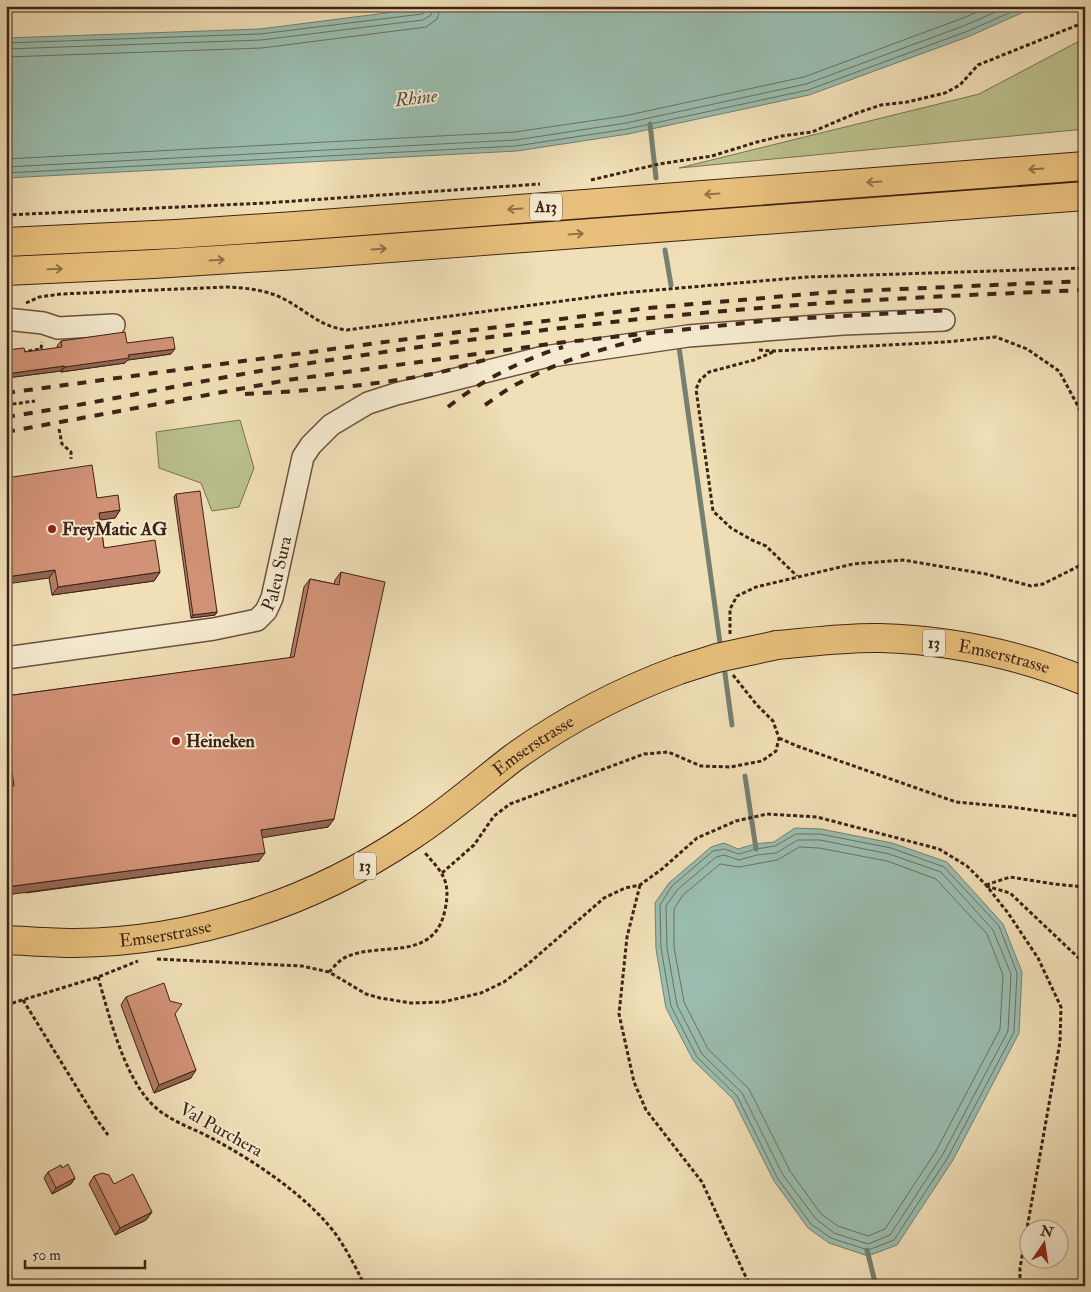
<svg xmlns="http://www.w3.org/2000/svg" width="1091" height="1292" font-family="'IM FELL Double Pica',serif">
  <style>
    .green { fill: #bbc18d; stroke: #7c7252 }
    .water { fill: #9abdaf; stroke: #757f72 }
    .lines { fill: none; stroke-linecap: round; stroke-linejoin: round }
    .shore { stroke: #6c7062; stroke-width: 1 }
    .stream { stroke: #757f72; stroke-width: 5 }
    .minor-casing { stroke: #6a513e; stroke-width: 24 }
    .major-casing { stroke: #3d2216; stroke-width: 30 }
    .highway-casing { stroke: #3d2216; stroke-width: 30 }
    .path { stroke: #3d2216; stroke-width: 3; stroke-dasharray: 4 2.5; stroke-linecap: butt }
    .minor { stroke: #f5ead0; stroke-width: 21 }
    .major { stroke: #e8c07c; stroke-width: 28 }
    .highway { stroke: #e8c07c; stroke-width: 28 }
    .rail { stroke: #3d2216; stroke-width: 4; stroke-dasharray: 9 9; stroke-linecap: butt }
    .major-bridge-casing { stroke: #3d2216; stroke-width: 30; stroke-linecap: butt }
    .major-bridge { stroke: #e8c07c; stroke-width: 28 }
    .wall { fill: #b57e66; stroke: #3d2216 }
    .shaded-wall { fill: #936653; stroke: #3d2216 }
    .building { fill: #d29277; stroke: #3d2216 }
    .oneway { stroke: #927149 }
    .poi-dot { fill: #8f2418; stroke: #f5ead0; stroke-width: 2 }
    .labels { text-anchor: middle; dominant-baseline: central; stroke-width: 4; stroke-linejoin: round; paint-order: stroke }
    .shield { fill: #f5ead0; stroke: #745e4e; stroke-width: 1 }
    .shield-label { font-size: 16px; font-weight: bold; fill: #3d2216 }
    .poi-label { font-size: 18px; font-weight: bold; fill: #3d2216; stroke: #f5ead0; text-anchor: start }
    .street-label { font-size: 18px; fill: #3d2216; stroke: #f5ead0 }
    .water-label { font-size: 19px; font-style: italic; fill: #595044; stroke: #f5ead0 }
  </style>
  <rect width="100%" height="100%" fill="#f0dfb7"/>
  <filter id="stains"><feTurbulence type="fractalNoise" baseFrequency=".004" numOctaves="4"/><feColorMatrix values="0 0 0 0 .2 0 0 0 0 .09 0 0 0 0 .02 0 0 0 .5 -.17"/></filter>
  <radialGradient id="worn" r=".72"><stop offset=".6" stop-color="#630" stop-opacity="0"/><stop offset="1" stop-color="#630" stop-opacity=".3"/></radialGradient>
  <path class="green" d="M1085,38V129L679,168L979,94Z
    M240,420L254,468L239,507L212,511L201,483L159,468L156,432Z"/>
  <path class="water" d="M441,6H1037L970,36L809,95L628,134L517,151L6,178V38L260,29Z
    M795,828L821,829L892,843L947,862L1003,924L1022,972L1019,1033L953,1160L897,1245L868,1256L829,1243L808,1228L774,1181L733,1099L693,1060L666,1008L656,949L655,903L669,883L711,847L724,843L738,849L755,844L774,842Z"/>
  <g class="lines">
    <path class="shore" d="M6,43L260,34L422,14L426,11L427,6
      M6,49L261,40L423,20L431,15L433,6
      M6,57L262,48L426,27L437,19L441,6
      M6,159L515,132L624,116L804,77L963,18L991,6
      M6,167L516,140L626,123L806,84L966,25L1009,6
      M6,173L516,146L627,129L808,90L968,31L1025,6
      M796,834H820L891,848L944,867L999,926L1017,973L1014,1032L948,1157L894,1240L868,1250L831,1238L811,1224L778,1179L737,1096L697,1057L671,1006L661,948L660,905L672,886L713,851L724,849L739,854L756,849L775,846Z
      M798,840H820L889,854L941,872L993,930L1011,974L1008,1031L943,1154L890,1235L868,1244L834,1233L816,1219L783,1175L742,1093L702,1054L677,1005L667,948L666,906L677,890L716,857L724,855L739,860L757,855L776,853Z
      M800,847L819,848L887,861L936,879L987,934L1003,975L1000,1029L936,1151L885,1229L868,1236L838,1226L821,1214L790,1171L749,1089L708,1049L684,1002L674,947V909L683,895L720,864L739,867L777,860Z"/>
    <path class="stream" d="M650,124L656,178
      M665,250L671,285
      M679,347L721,650
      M724,666L732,725
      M745,776L756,849
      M867,1250L876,1286"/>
    <g class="minor-casing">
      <g id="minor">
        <path d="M6,319L43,323L58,328L114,325"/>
        <path id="s1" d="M6,658L214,629L257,620L266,611L272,598L303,457L311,445L331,425L368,403L396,394L544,357L688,336L843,324L944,320"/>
      </g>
    </g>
    <g class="major-casing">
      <g id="major">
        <path id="s2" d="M777,645C811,642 846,637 880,638C950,640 1020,655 1085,681"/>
        <path id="s3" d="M6,940C29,941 52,943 74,943C194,942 312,903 411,836C447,813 479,784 513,758C564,721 619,692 679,670"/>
      </g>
    </g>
    <g class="highway-casing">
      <path id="highway" d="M6,242L176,234L295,226L1085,166
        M6,271L154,264L297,255L1085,196"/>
    </g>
    <path class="path" d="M591,180L659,164L712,156L757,142L782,136L812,132L854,114L881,105L907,102L945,93L960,85L978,65L1085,22
      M6,215L266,203L540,184
      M26,303L39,297L61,294L227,287C247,288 267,290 284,299C307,311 320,327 347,330L622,293L807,277L1085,268
      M759,350L774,351L945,342L996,337L1027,349L1059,371L1085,419
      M22,352L41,349L42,342
      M773,352L754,360L709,372L700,380L696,389L713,511L731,528L752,540L766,546L797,576
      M6,405L35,401
      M59,429L62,444L71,452V459
      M730,634V609L737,596L756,587L853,564L903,560L986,574L1031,586L1043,584L1085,563
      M779,738L797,746L956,802L1011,807L1085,817
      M442,873L474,845L494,816L510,804L644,754L668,752L701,766L730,767L762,761L776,751L779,738L773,721L756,704L733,675
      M640,885L627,937L619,1014L634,1082L646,1110L702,1182L750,1286
      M986,885L1010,877L1054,884L1085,887
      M986,886L1010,893L1085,964
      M157,959L302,966L329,972L366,994L380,998L411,1003L443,1002L481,993L504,982L528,964L604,898L625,888L640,885L662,869L697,838L736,821L767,814L817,817L939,849L967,866L986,885L1008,913L1038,958L1061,1007L1060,1042L1020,1268V1286
      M329,972C334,967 339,960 346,957C381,941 434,963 445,910C451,881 443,873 424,852
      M98,977C109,1015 123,1073 150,1102C167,1121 194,1128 215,1140C256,1162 313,1200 339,1239C349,1254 357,1270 365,1286
      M23,1000L95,1117L108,1135
      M6,1005L98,977L138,961"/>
    <use href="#minor" class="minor"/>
    <use href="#major" class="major"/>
    <use href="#highway" class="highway"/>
    <path class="rail" d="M6,393L474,330L648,308L833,292L1085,281
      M245,394C307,391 371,386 432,374C452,370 472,363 492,358
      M485,405C497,397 508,388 521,382C559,361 599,350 641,339
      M448,407C482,380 521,360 563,347
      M6,417C112,401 217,376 324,361C457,341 591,322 725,311C845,300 965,295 1085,290
      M6,432L288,380L557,343L773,320L949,310"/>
    <g class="major-bridge-casing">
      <path id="major-bridge" d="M679,670L717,658L777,645"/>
    </g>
    <use href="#major-bridge" class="major-bridge"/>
  </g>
  <path class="wall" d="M61,341L127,343L171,354L128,360L125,363L61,372V371L6,378V352L7,350L25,352L58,348L57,346Z
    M176,494L217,612L215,615L191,618L174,497Z
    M97,498L120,510L115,518L100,520L104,548L160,572L154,581L52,595L49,578Z
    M341,572L334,819L328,827L262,837L259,861L26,893L6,779V696L290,658L304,587L310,579L334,584L335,580Z
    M126,997L175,1014L191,1078L154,1093L121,1005Z
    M62,1168L75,1178L71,1184L52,1194L44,1178L48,1172Z
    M94,1176L114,1184L152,1212L146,1220L115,1235L89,1184Z"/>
  <path class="shaded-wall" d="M175,349L171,354L128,360L125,363L61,372L65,367L128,355Z
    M64,366L61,371L6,378V374Z
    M120,510L115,518L93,521L99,513Z
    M55,570L49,578L6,584V577Z
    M160,572L154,581L52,595L58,587Z
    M217,612L215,615L191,618L193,615Z
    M334,819L328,827L255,839L261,830Z
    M265,853L259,861L6,895V887Z
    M196,1070L191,1078L154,1093L159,1085Z
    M75,1178L71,1184L52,1194L56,1188Z
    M152,1212L146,1220L115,1235L120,1228Z"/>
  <path class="building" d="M125,332L127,343L173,337L175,349L128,355L129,358L65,367L64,366L6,374V355L8,354L7,350L24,348L25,352L62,347L61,341Z
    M92,465L97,498L118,495L120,510L99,513L104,548L155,540L160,572L58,587L55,570L6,577V478Z
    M200,491L217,612L193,615L176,494Z
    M341,572L385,582L334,819L261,830L265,853L6,887V787L14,786L6,729V696L294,657L310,579L339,585Z
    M164,983L170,1001L182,1004L175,1014L196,1070L159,1085L126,997Z
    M68,1164L75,1178L56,1188L48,1172L61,1165L62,1168Z
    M102,1173L109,1175L114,1184L133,1174L152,1212L120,1228L94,1176Z"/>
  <defs><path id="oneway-shaft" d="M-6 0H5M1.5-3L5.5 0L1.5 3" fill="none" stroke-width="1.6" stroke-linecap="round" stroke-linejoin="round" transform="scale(1.25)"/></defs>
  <g class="oneway">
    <use href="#oneway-shaft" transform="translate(1036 169) rotate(176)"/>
    <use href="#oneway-shaft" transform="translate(874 182) rotate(176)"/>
    <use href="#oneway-shaft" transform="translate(712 194) rotate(176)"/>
    <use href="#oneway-shaft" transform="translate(515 209) rotate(176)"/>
    <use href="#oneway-shaft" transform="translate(576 234) rotate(-4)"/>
    <use href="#oneway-shaft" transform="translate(379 249) rotate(-4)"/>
    <use href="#oneway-shaft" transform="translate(217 260) rotate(-4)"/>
    <use href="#oneway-shaft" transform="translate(55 269) rotate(-2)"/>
  </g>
  <g class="poi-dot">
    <circle cx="52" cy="529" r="5"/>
    <circle cx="176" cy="741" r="5"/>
  </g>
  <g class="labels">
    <g class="shield">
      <rect x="530" y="193.5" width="32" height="27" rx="4"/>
      <rect x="923" y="629.5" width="22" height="27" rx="4"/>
      <rect x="354" y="852.5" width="22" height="27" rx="4"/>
    </g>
    <g class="shield-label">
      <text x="546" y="207">A13</text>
      <text x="934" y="643">13</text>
      <text x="365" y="866">13</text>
    </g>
    <g class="poi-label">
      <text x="62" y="529">FreyMatic AG</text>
      <text x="186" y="741">Heineken</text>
    </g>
    <g class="street-label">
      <text stroke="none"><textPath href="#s1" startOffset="306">Paleu Sura</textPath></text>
      <text stroke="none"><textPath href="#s2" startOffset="229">Emserstrasse</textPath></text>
      <text stroke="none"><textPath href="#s3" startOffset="579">Emserstrasse</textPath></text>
      <text stroke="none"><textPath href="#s3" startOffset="160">Emserstrasse</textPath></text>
      <text transform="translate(221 1130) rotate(29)">Val Purchera</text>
    </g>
    <g class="water-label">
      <text transform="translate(416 98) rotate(-7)">Rhine</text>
    </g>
  </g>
  <rect width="1091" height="1292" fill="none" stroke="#f0dfb7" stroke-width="25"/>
  <rect x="8" y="8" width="1076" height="1277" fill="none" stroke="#3d2216" stroke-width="2.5"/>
  <rect x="12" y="12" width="1066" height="1267" fill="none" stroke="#3d2216"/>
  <g transform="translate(1044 1244) rotate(13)"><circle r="24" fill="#f5ead0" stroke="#ab9a86"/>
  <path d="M0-4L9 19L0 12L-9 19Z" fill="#8f2418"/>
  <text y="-8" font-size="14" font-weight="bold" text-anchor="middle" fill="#3d2216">N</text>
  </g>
  <path d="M25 1260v8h120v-8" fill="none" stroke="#3d2216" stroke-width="2.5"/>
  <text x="32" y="1260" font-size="15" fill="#3d2216" stroke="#f5ead0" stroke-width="4" paint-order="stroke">50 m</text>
  <rect width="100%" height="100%" filter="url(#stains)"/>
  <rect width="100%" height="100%" fill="url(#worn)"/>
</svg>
